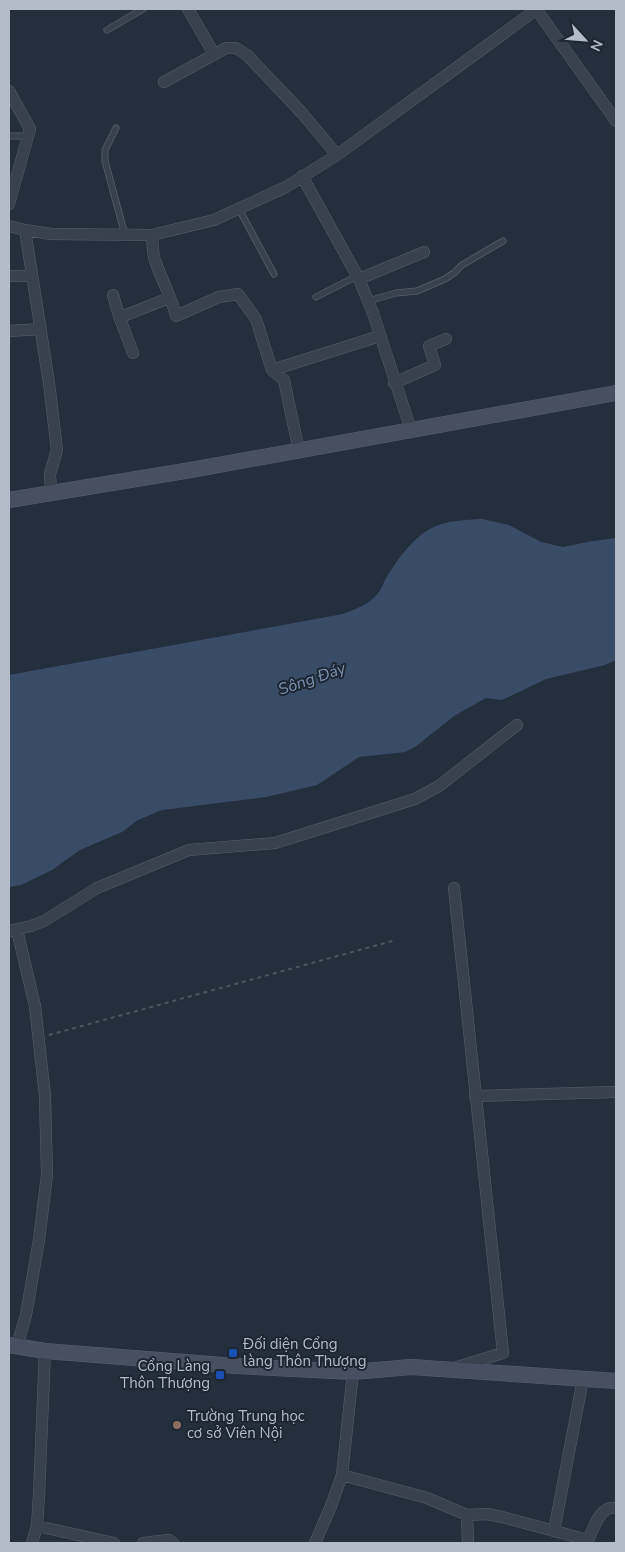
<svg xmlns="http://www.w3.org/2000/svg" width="625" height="1552" font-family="'Nunito Sans',sans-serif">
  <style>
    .water { fill: #394c67 }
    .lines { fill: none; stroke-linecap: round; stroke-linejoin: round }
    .lane-casing { stroke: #565f6c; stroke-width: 7 }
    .street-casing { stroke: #565f6c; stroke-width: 12 }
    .secondary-casing { stroke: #565f6c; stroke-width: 16 }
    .path { stroke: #44595c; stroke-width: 2; stroke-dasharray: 4 4; stroke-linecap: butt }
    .lane { stroke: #38414e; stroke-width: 5.5 }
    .street { stroke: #38414e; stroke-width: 11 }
    .secondary { stroke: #465061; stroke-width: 15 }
    .transit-dot { fill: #1a4fb4; stroke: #1d2633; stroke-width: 2 }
    .education-dot { fill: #8d6e63; stroke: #1d2633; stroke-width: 2 }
    .labels { text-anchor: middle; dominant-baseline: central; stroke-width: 4; stroke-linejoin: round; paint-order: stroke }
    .poi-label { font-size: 15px; fill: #b4bcc9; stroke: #1d2633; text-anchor: start }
    .water-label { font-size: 16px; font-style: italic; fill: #7c92b1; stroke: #1d2633 }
  </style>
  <rect width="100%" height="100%" fill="#242f3e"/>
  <path class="water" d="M482,519L509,525L541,542L563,547L593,541L616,538V660L605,665L546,679L502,700L486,698L454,716L415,747L405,752L359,757L317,785L266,797L162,810L138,820L122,832L80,850L52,870L21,885L9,887V675L343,614C356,609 370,604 379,592C383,587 384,580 388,575C399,557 416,534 436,526C451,520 467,520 482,519Z"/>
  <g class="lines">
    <g class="lane-casing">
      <path id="lane" d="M107,30L143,9
        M116,128L105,150V161L125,235
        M9,136H28
        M239,209L274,274
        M316,297L357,276
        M368,301L396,293L417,291L445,279L454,273L462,265L503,241"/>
    </g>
    <g class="street-casing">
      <path id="street" d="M188,9L214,54
        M536,9L616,121
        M164,82L226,48H236L247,55L302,113L337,155
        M9,91L30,129L9,204
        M302,176L359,279L373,313L411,430
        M9,226L25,230L51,234L152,235L214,220L286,187L337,155L537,9
        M25,230L49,383L57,450L50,474L51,493
        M152,235C153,244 152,255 156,263C162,281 172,298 176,316L219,297L238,294L256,319L272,370L284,380L299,451
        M9,276H32
        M359,279L424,252
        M113,295L119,316L126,315L169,298
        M119,316L133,353
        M9,331L41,329
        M272,370L380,336
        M394,383L435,365L429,346L446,339
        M454,888L503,1353L454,1368
        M17,930L35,1006L45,1096L47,1175L39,1240L26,1315L17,1346
        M9,931L31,926L44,921L97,888L189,850L275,843L415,799L439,786L517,725
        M475,1096L616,1092
        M342,1475L427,1498L467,1515L487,1514L502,1517L588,1540C594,1528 600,1505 616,1508
        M467,1515L468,1543
        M37,1526L114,1543
        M554,1531L583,1379
        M32,1543L37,1526L39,1495L45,1351
        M143,1543L169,1540L173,1543
        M315,1543L331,1506L342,1475L353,1372"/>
    </g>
    <g class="secondary-casing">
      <path id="secondary" d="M9,500L191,470L616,393
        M9,1345L45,1351L236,1366L353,1372L411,1367L616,1381"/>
    </g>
    <path class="path" d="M49,1035L396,940"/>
    <use href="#lane" class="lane"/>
    <use href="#street" class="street"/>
    <use href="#secondary" class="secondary"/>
  </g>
  <g class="transit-dot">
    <rect x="228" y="1348" width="10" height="10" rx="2.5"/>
    <rect x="215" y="1370" width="10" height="10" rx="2.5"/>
  </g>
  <circle class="education-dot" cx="177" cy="1425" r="5"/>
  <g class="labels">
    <g class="poi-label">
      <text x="243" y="1344">Đối diện Cổng<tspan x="243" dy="17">làng Thôn Thượng</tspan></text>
      <text x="210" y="1366" text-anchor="end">Cổng Làng<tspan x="210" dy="17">Thôn Thượng</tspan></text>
      <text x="187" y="1416">Trường Trung học<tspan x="187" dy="17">cơ sở Viên Nội</tspan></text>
    </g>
    <g class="water-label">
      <text transform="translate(312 679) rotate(-19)">Sông Đáy</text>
    </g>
  </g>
  <rect width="625" height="1552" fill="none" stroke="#b4bcc9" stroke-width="20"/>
  <g transform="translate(585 40) rotate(116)" stroke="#1d2633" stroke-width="4" paint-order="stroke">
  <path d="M0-4L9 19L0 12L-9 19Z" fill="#b4bcc9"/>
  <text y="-8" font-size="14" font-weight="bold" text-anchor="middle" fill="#b4bcc9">N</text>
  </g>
</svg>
